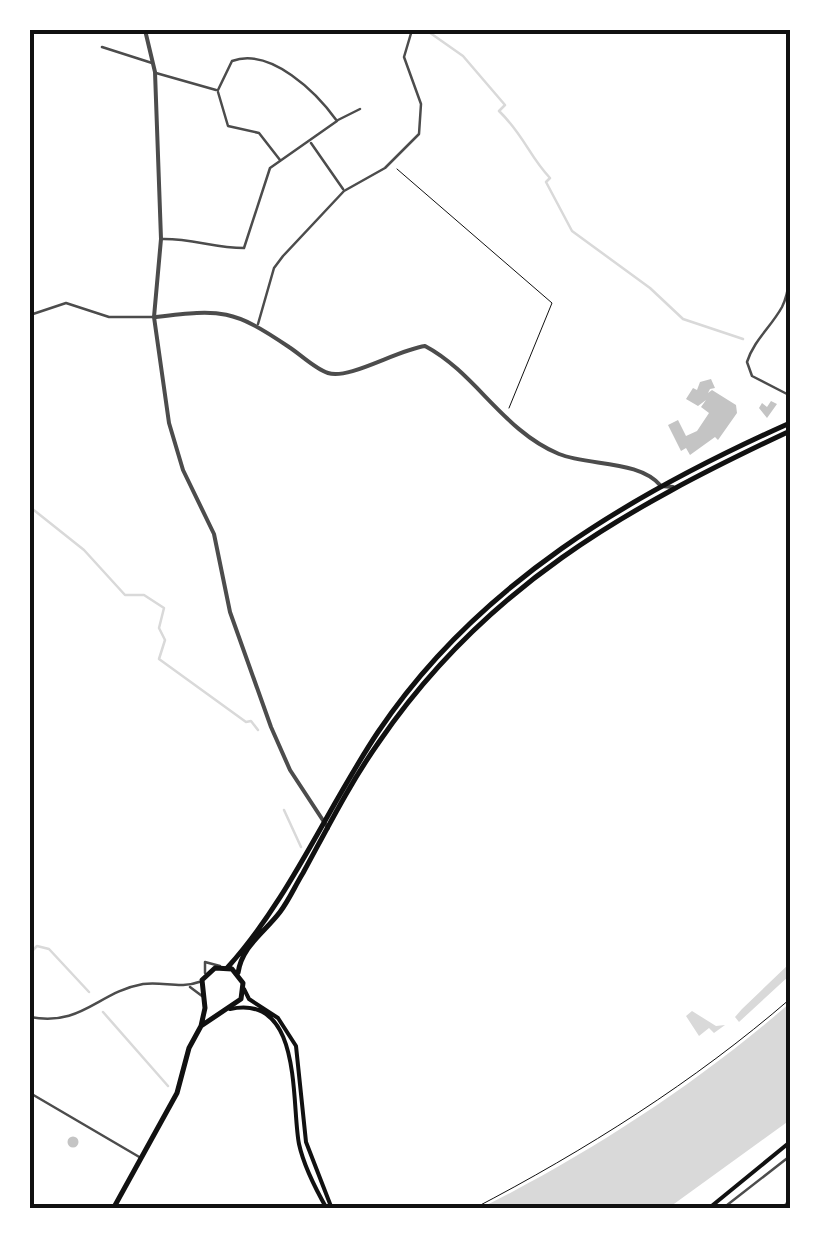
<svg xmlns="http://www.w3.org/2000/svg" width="820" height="1239" font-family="'Alegreya Sans',sans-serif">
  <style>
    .water { fill: #d9d9d9 }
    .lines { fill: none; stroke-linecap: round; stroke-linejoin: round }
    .stream { stroke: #d9d9d9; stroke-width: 2.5 }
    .building { fill: #c4c4c4 }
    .path { stroke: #111; stroke-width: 1 }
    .minor { stroke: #4c4c4c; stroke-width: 2.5 }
    .tertiary { stroke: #4c4c4c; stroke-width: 4 }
    .secondary { stroke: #111; stroke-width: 4 }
    .primary { stroke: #111; stroke-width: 5 }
    .rail { stroke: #707070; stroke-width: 2.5 }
    .neatline { fill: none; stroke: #111; stroke-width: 4 }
  </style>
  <rect width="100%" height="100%" fill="#fff"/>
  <path class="water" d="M790,963V975L739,1022L735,1017L742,1009Z
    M790,1003V1120L667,1209H479C589,1154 697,1084 790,1003Z
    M692,1011L716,1026L725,1025L714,1033L709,1028L699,1036L686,1016Z"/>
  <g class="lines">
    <path class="stream" d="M386,30L406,32
      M426,30L463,56L505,105L499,111C524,135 529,156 550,178L546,182L572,231L650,288L683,319L743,339
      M30,507L84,550L125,595H144L164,608L159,628L165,640L159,659L246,722L251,721L258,730
      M284,810L301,847
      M30,953L37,946L49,949L89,992
      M103,1012L168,1086"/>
  </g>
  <path class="building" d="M711,379L715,388L710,389L708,393L712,390L736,405L737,413L718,440L715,437L690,455L686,448L681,451L668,425L678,420L686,436L697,431L709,413L701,407L706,400L698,406L686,399L693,388L697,390L700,382Z
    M771,401L777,404L767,418L759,408L762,403L767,407Z
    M67.5 1142a5.5 5.5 0 1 1 11 0a5.5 5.5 0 1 1-11 0Z"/>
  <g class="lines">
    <path class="path" d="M397,169L552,303L509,408
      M473,1209C586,1150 694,1082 790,999"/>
    <path class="minor" d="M102,47L152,63
      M156,73L216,90
      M218,92L228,126L259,133L280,160
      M338,120L360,109
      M311,143L343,189
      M161,239C191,238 214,248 244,248L270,168L337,121C317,93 271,47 232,61L218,90
      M30,315L66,303L109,317H153
      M258,324L274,268L283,256L344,191L385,168L419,134L421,104L404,57L412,30
      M787,394L752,376L747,362C754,340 771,327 782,307C793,285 789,256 790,233
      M205,973V962L220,966
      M190,987L202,996
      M30,1017C82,1027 98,992 143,984C162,981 181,989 199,982
      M30,1093L141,1158
      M722,1209L790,1156"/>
    <path class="tertiary" d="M145,30L155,72L161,239L154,317L169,423L183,470L214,534L230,612L271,727L290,770L328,828
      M156,317C222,309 233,309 289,347C300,354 315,369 328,373C349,380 397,350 425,346C476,373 503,431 559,454C589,466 640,460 661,486
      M790,392V398
      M661,486L673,487"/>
    <path class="secondary" d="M244,989L249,999L278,1018L296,1046L306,1142L332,1209
      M230,1009C303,993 291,1103 299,1144C304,1167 315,1188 327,1209
      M266,1209H301
      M708,1209L790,1142"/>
    <path class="primary" d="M228,967C290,898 326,810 378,732C477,584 631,494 790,423
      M238,973C242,946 264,933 280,912C289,900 295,886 303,873C327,829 350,783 379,742C485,587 624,509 790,431
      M113,1209L177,1093L189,1048L201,1026L241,999L243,983L232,969L215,968L202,980L205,1008L201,1026"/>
    <path class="rail" d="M782,1209L790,1199"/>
  </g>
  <rect width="820" height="1239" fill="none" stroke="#ffffff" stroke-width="65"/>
  <rect x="32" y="32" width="756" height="1174" class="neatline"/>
</svg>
